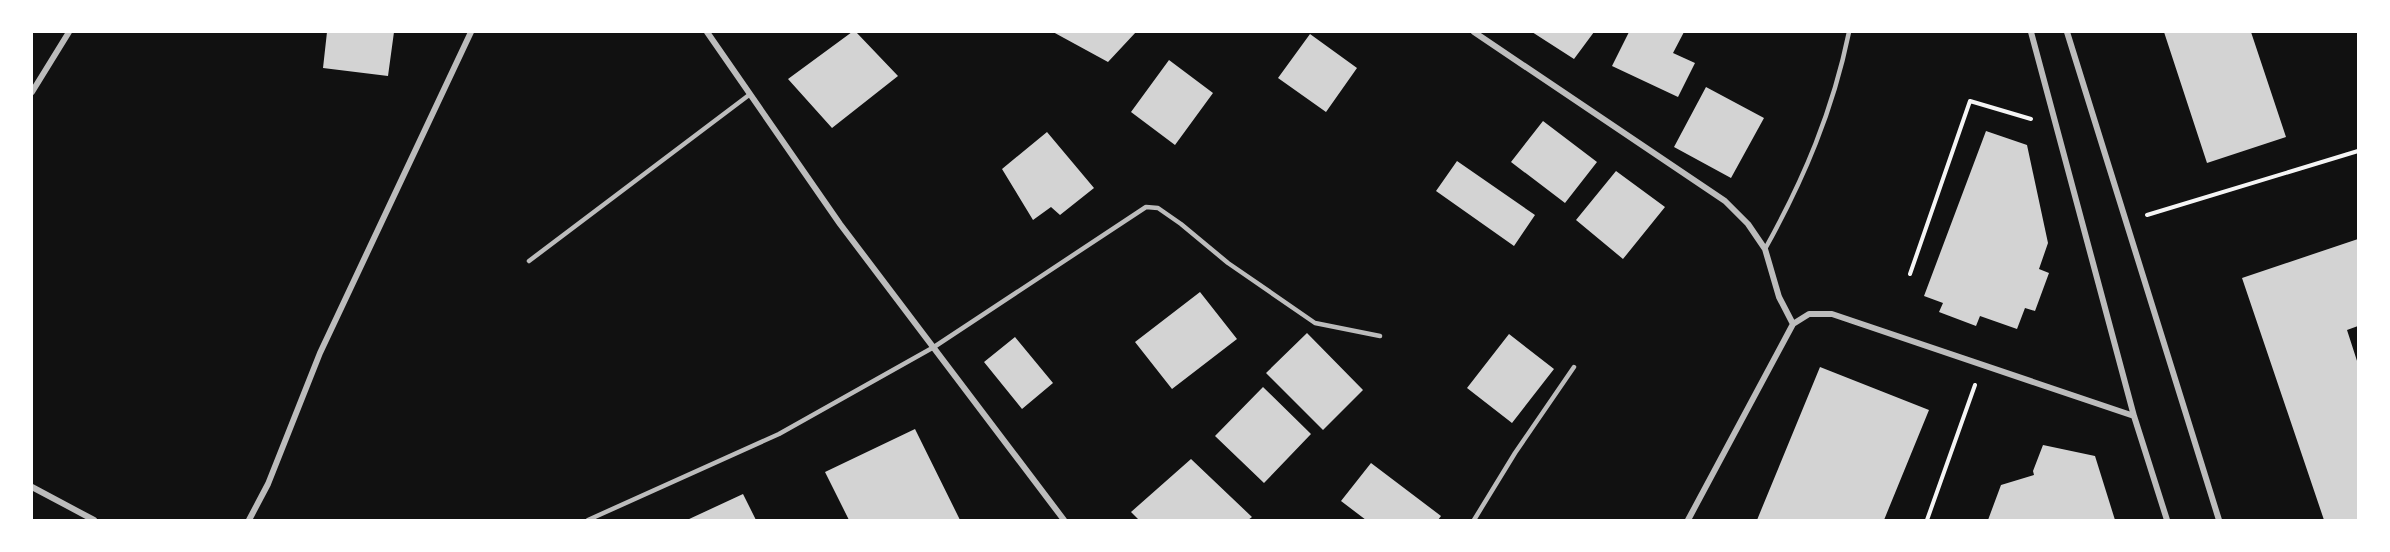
<svg xmlns="http://www.w3.org/2000/svg" width="2390" height="552" font-family="Manrope,sans-serif">
  <style>
    .building { fill: #d3d3d3 }
    .lines { fill: none; stroke-linecap: round; stroke-linejoin: round }
    .path { stroke: #f5f5f5; stroke-width: 4 }
    .service { stroke: #bcbcbc; stroke-width: 4.5 }
    .minor { stroke: #bcbcbc; stroke-width: 6 }
  </style>
  <rect width="100%" height="100%" fill="#111"/>
  <path class="building" d="M327,32H394L388,76L323,68Z
    M852,32H856L898,76L832,128L788,79Z
    M1053,32H1136L1108,62Z
    M1532,32H1594L1574,59Z
    M1629,32H1684L1673,53L1695,63L1678,97L1612,66Z
    M2164,32H2251L2286,137L2207,163Z
    M1310,34L1357,68L1326,112L1278,78Z
    M1169,60L1213,93L1175,145L1131,112Z
    M1706,87L1764,118L1731,178L1674,147Z
    M1543,121L1597,162L1565,203L1511,162Z
    M1986,131L2027,145L2048,243L2039,269L2049,273L2035,311L2025,308L2017,329L1980,316L1976,326L1939,312L1943,303L1924,296Z
    M1047,132L1094,188L1060,215L1051,207L1033,220L1002,169Z
    M1457,161L1535,215L1514,246L1436,191Z
    M1616,171L1665,207L1623,259L1576,220Z
    M2358,239V326L2347,330L2358,364V520H2324L2242,278Z
    M1200,292L1237,339L1172,389L1135,342Z
    M1307,333L1363,390L1323,430L1266,373Z
    M1509,334L1554,369L1512,423L1467,388Z
    M1015,337L1053,383L1022,409L984,362Z
    M1820,367L1929,410L1884,520H1757Z
    M1263,387L1311,434L1264,483L1215,436Z
    M915,429L960,520H849L825,472Z
    M2043,445L2095,456L2115,520H1988L2001,485L2034,475L2033,471Z
    M1191,459L1252,517L1248,520H1139L1131,512Z
    M1371,463L1441,516L1438,520H1366L1341,501Z
    M743,494L756,520H687Z"/>
  <g class="lines">
    <path class="path" d="M2147,215L2358,151
      M1910,274L1970,101L2031,119
      M1927,520L1975,385"/>
    <path class="service" d="M1765,249C1804,179 1833,110 1849,32
      M529,261L749,95
      M588,520L779,434L934,347L1146,207L1158,208L1181,224L1228,263L1315,323L1380,336
      M1474,520L1515,453L1574,367"/>
    <path class="minor" d="M707,32L840,224L1064,520
      M1474,32L1725,201L1748,224L1765,249L1779,297L1793,324
      M2031,32L2134,416L2167,520
      M2067,32L2219,520
      M32,92L69,32
      M1793,324L1809,314H1832L2134,416
      M32,487L94,520
      M249,520L268,484L320,353L471,32
      M1688,520L1793,324"/>
  </g>
  <rect width="2390" height="552" fill="none" stroke="#ffffff" stroke-width="66"/>
</svg>
